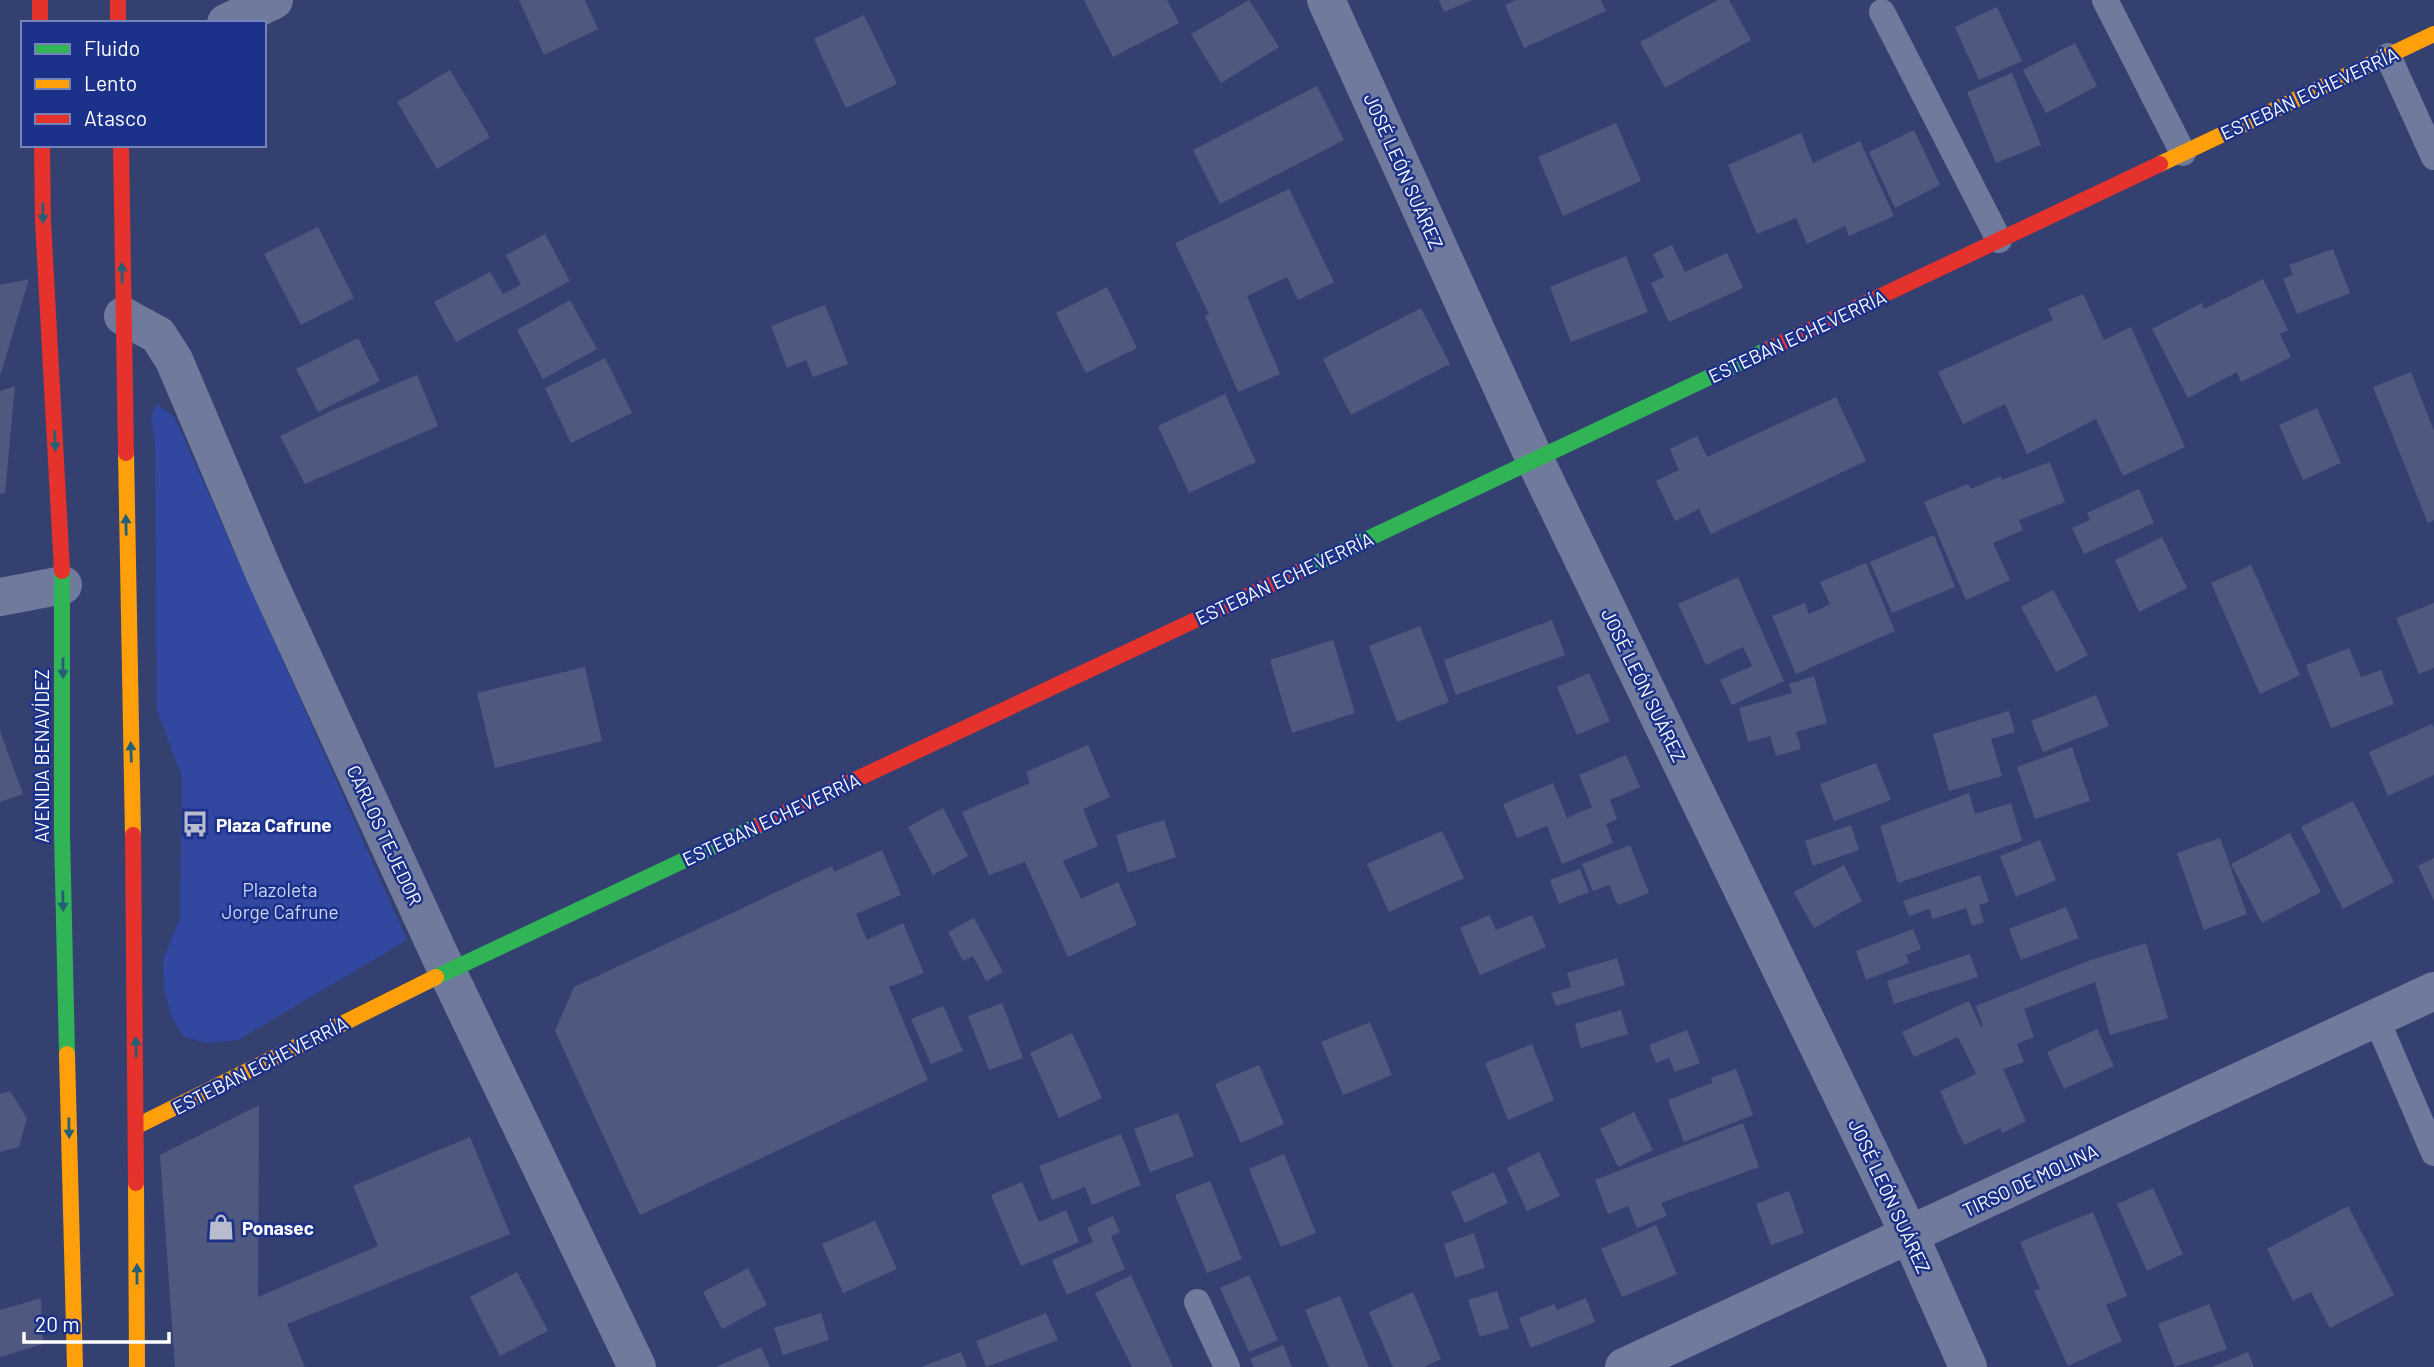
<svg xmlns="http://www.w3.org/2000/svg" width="2434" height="1367" font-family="Barlow,sans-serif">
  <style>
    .green { fill: #3147a0 }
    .building { fill: #4f597f }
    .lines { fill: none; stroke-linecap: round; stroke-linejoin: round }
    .lane { stroke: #707a9d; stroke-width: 26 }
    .street { stroke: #707a9d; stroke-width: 38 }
    .fast { stroke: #30b455; stroke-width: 16 }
    .slow { stroke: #ff9f0a; stroke-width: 16 }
    .jam { stroke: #e5322d; stroke-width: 16 }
    .oneway { fill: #235f77 }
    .labels { text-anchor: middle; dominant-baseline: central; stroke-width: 5; stroke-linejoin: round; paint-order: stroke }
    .street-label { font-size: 19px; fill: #fff; stroke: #1c3189 }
    .poi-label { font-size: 19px; font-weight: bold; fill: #fff; stroke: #1c3189; text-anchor: start }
    .park-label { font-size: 19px; fill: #ccd5f9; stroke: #1c3189 }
  </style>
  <rect width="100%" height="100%" fill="#344070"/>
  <path class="green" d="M156,404L174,416L407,940L238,1040L208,1043L184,1037L172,1018L164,989L163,960L180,918L182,777L157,710L155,445L151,417Z"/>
  <path class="building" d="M519,0H585L598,29L544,55Z
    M1084,0H1167L1179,23L1113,57Z
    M1249,0L1279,47L1221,83L1191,34Z
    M1439,0H1472L1444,12Z
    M1516,0H1601L1606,11L1524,48L1505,5Z
    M1718,0H1729L1751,40L1665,88L1640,42Z
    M1997,7L2022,61L1979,80L1955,27Z
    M864,15L897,84L846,108L814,39Z
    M2075,43L2097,86L2046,113L2023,70Z
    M450,70L490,137L437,169L397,102Z
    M2012,73L2041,145L1996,163L1967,92Z
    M1317,86L1344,140L1220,204L1193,150Z
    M1616,123L1641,181L1563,216L1538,157Z
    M1914,130L1940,185L1895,208L1869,152Z
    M1801,133L1813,163L1860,141L1894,216L1849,236L1845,226L1807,244L1796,218L1757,234L1728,165Z
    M1289,189L1334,282L1298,300L1287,277L1247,296L1280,374L1238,392L1205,316L1209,314L1175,243Z
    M318,227L354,298L301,325L264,254Z
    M545,234L570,281L456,342L434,302L490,272L503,294L521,285L506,255Z
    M1672,245L1685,272L1727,253L1743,288L1669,322L1651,283L1664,277L1653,254Z
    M2333,249L2350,293L2297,314L2283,279L2293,275L2289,265Z
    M1626,256L1648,312L1571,342L1550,287Z
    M29,279L1,373H0V285Z
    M2263,279L2288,330L2280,334L2291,357L2241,382L2237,372L2188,398L2152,329L2202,303L2204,309Z
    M1107,287L1137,348L1086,373L1056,313Z
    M2083,294L2104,340L2131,327L2185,447L2123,476L2096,419L2027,454L2005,404L1963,424L1938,372L2053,320L2048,309Z
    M570,300L597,349L543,379L517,330Z
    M825,305L848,364L813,377L806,360L787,368L771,326Z
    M1421,308L1450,364L1351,415L1323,359Z
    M358,338L380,381L318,412L296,369Z
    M605,358L632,413L571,443L545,388Z
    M2411,372L2434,431V520L2428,523L2373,387Z
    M417,375L438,426L305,484L280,436L331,411Z
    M15,386L5,493L0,494V391Z
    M1225,394L1256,462L1189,493L1158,426Z
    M1836,397L1866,461L1711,534L1699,509L1675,521L1656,481L1679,470L1670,449L1697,436L1707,457Z
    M2317,408L2341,463L2303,480L2279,425Z
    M2050,462L2065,502L2019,520L2023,530L1993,543L2010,580L1966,600L1924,502L1968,484L1971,489L2001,476L2002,480Z
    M2139,489L2154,523L2084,554L2072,528L2090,520L2087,513Z
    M1934,535L1955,587L1892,613L1870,562Z
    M2162,537L2187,588L2139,612L2115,560Z
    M1866,563L1895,631L1796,674L1772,616L1805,603L1809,614L1830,604L1820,582Z
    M2251,565L2300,675L2260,694L2211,583Z
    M1738,577L1784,681L1732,705L1720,680L1752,666L1743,647L1706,665L1678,604Z
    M2053,590L2088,655L2056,672L2021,607Z
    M2434,603V668L2419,674L2396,618Z
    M1552,620L1565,655L1456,695L1444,660Z
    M1420,626L1449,702L1397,722L1369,646Z
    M1333,640L1355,713L1292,733L1270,660Z
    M2349,648L2361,677L2381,670L2394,704L2331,728L2306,665Z
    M585,667L602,741L495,768L477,693Z
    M1589,673L1610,721L1577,735L1557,687Z
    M1814,676L1827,723L1796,732L1801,749L1776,756L1770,736L1748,742L1739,708L1792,693L1789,684Z
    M2096,695L2109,726L2043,752L2031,721Z
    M2009,711L2015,732L1991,739L2002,776L1949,791L1933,734Z
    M2432,724L2434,729V775L2388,796L2369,752Z
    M0,731L23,794L0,802Z
    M1088,745L1110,797L1083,809L1098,846L1063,861L1081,899L1118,882L1137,925L1068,957L1025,862L989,875L962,812L1030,783L1026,772Z
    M2072,747L2090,801L2035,819L2017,767Z
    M1626,755L1640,787L1610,800L1617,819L1606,824L1613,843L1562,864L1547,826L1517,838L1503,804L1553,783L1567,818L1592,807L1579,775Z
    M1876,763L1891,800L1834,821L1820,784Z
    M1969,793L1975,814L2011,803L2022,841L1898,883L1880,826Z
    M2353,801L2394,882L2343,909L2301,827Z
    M943,808L968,856L933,875L908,827Z
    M1164,820L1176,857L1128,873L1116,835Z
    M1851,825L1859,850L1813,866L1805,841Z
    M1442,831L1464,878L1389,912L1367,864Z
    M2290,833L2321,892L2262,923L2231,864Z
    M2220,838L2247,914L2204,930L2177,853Z
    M2040,840L2056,880L2016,897L2000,856Z
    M1630,845L1649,893L1618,905L1609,885L1593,891L1582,864Z
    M882,850L901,895L856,914L867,940L903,923L924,973L889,987L928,1080L640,1215L555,1031L574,987L832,866L834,872Z
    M2434,858V901L2418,866Z
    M1844,865L1862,901L1814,928L1794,892Z
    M1580,869L1589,892L1559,904L1550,880Z
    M1980,875L1989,902L1979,905L1984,922L1972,926L1966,908L1933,919L1929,909L1909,916L1903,901Z
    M2066,907L2079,938L2021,960L2009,929Z
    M1489,915L1496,930L1532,915L1546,947L1480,975L1460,928Z
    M974,918L1003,972L986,981L973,956L963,961L948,932Z
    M1913,929L1921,949L1906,955L1909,963L1866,980L1856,951Z
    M2146,943L2168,1018L2110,1035L2095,982L2024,1009L2034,1037L2017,1044L2024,1062L2003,1069L2026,1121L2002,1133L2000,1128L1964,1145L1940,1091L1976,1074L1958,1037L1914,1057L1902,1032L1969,1001L1981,1027L1983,1026L1976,1006L2088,961Z
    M1970,954L1978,977L1894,1004L1887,981Z
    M1617,958L1625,985L1556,1006L1551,993L1571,987L1567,973Z
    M1002,1003L1023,1058L989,1070L968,1016Z
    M943,1006L963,1051L931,1064L911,1019Z
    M1621,1010L1628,1034L1581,1048L1575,1024Z
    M1370,1022L1392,1075L1343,1095L1321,1042Z
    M2097,1029L2114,1066L2064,1089L2047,1052Z
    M1687,1030L1700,1063L1675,1072L1669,1058L1656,1063L1649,1045Z
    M1072,1033L1102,1098L1059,1118L1030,1053Z
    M1532,1044L1554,1100L1508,1120L1485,1063Z
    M1259,1065L1284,1124L1241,1143L1215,1084Z
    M1736,1069L1753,1115L1684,1142L1668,1100L1712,1083L1711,1078Z
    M10,1091L27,1118L19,1147L0,1152V1094Z
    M259,1105L258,1297L378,1246L353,1186L470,1137L510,1234L287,1324L305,1367H175L160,1155Z
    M1634,1112L1653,1150L1618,1167L1600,1129Z
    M1178,1113L1194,1156L1150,1172L1134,1129Z
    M1743,1123L1759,1167L1661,1203L1667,1216L1637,1228L1628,1206L1608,1214L1595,1180Z
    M1121,1134L1141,1185L1092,1205L1085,1187L1052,1200L1039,1166Z
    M1539,1152L1560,1196L1527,1211L1507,1168Z
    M1284,1154L1316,1233L1281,1247L1249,1169Z
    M1494,1172L1508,1203L1465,1223L1451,1192Z
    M1210,1181L1242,1259L1207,1273L1175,1195Z
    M1022,1182L1039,1222L1066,1210L1079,1242L1021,1266L991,1195Z
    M2153,1188L2183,1254L2147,1271L2117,1204Z
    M1789,1191L1804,1233L1771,1245L1756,1204Z
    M2348,1206L2394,1295L2330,1328L2311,1292L2293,1301L2267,1249Z
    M2093,1212L2127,1296L2106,1305L2122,1341L2068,1366L2034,1291L2040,1289L2020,1242Z
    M1113,1216L1120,1232L1111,1236L1125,1269L1067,1295L1052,1260L1093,1242L1087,1228Z
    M875,1221L897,1269L843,1293L822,1244Z
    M1656,1225L1677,1274L1622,1297L1601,1249Z
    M1474,1233L1485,1268L1455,1278L1444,1244Z
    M748,1268L767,1305L722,1329L703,1292Z
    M517,1272L548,1331L500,1356L470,1297Z
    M1131,1275L1173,1367H1132L1095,1293Z
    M1249,1275L1278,1340L1249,1352L1220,1288Z
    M1497,1291L1509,1328L1480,1337L1468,1300Z
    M1413,1292L1441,1359L1424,1367H1393L1369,1312Z
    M1340,1296L1369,1367H1329L1305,1310Z
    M41,1298L43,1344L0,1357V1310Z
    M1586,1298L1595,1322L1531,1348L1519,1318L1554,1304L1557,1310Z
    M2209,1304L2227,1349L2175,1367L2158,1324Z
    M821,1313L829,1340L783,1355L774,1328Z
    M1046,1313L1058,1340L986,1367L976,1341Z
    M1283,1345L1292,1367H1254L1250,1359Z
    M761,1347L770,1367H716Z
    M961,1352L967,1367H921Z
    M2248,1352L2254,1367H2212Z"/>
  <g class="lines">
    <path class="lane" d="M2105,0L2183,153
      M1882,12L1999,240
      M2388,56L2434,157
      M2376,1018L2434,1153
      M1197,1302L1227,1367"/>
    <path class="street" d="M1326,0L1535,460L1910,1236L1968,1367
      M226,23L274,0
      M123,316L158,335L174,360L266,577L447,971L637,1367
      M0,597L63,585
      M1624,1367L2434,991"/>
    <path class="fast" d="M1304,569L1769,349
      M62,571V833L67,1054
      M436,977L761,824"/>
    <path class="slow" d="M2160,164L2434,34
      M126,453L133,835
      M67,1054L75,1367
      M137,1126L436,977
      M136,1183L137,1367"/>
    <path class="jam" d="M40,0V23
      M118,0V23
      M42,145L43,221L62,571
      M121,145L126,453
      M1769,349L2160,164
      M761,824L1304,569
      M133,835L136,1183"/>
  </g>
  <defs><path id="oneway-solid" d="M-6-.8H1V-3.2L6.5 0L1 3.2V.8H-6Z" transform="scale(1.75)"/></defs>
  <g class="oneway">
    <use href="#oneway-solid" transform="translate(43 213) rotate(89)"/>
    <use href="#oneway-solid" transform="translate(122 273) rotate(-91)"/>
    <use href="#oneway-solid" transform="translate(55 441) rotate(87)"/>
    <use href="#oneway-solid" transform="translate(126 525) rotate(-91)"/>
    <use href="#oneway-solid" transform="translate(63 668) rotate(90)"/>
    <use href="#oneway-solid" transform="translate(131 752) rotate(-92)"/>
    <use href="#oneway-solid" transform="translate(63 901) rotate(89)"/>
    <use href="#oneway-solid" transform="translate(136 1047) rotate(-91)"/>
    <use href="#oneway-solid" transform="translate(69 1128) rotate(89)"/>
    <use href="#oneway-solid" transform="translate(137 1274) rotate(-90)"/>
  </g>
  <defs>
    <g id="bus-bare" transform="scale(2.1)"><path d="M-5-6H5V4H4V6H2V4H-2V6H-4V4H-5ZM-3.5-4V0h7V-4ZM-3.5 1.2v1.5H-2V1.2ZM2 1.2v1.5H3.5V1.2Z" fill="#b8bccd" stroke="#1c3189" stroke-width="2.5" paint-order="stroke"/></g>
    <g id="shop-bare" transform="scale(2.1)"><path d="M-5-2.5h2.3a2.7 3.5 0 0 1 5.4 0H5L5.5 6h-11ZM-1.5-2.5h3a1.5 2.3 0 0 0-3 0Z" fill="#b8bccd" stroke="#1c3189" stroke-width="2.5" paint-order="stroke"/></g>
  </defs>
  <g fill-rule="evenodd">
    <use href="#bus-bare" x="195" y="824"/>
    <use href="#shop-bare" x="221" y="1227"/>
  </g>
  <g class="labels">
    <g class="street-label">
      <text transform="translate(2309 93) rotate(-25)">ESTEBAN ECHEVERRÍA</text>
      <text transform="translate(1404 171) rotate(66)">JOSÉ LEÓN SUÁREZ</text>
      <text transform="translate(1797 336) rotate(-25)">ESTEBAN ECHEVERRÍA</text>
      <text transform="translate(1284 578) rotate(-25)">ESTEBAN ECHEVERRÍA</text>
      <text transform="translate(1644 685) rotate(64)">JOSÉ LEÓN SUÁREZ</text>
      <text transform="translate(41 756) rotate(-90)">AVENIDA BENAVÍDEZ</text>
      <text transform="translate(771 819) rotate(-25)">ESTEBAN ECHEVERRÍA</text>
      <text transform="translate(385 835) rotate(65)">CARLOS TEJEDOR</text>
      <text transform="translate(260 1065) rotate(-27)">ESTEBAN ECHEVERRÍA</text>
      <text transform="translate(2030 1180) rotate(-25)">TIRSO DE MOLINA</text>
      <text transform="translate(1890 1196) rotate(65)">JOSÉ LEÓN SUÁREZ</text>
    </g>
    <g class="poi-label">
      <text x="216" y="824">Plaza Cafrune</text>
      <text x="242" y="1227">Ponasec</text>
    </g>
    <g class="park-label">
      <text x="280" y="889">Plazoleta<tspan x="280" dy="22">Jorge Cafrune</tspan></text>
    </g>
  </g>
  <rect x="21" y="21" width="245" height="126" fill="#1c3189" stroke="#7783b8" stroke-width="2"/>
  <rect x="35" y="44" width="35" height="10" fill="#30b455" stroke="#7783b8" stroke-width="2"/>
  <text x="84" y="56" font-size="21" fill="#ffffff">Fluido</text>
  <rect x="35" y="79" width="35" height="10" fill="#ff9f0a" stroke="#7783b8" stroke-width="2"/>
  <text x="84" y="91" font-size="21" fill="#ffffff">Lento</text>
  <rect x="35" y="114" width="35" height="10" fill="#e5322d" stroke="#7783b8" stroke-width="2"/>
  <text x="84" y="126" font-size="21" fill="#ffffff">Atasco</text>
  <path d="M24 1332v10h145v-10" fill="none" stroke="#ffffff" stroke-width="3.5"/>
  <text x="35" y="1332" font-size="21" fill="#ffffff" stroke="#1c3189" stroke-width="5" paint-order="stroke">20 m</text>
</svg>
